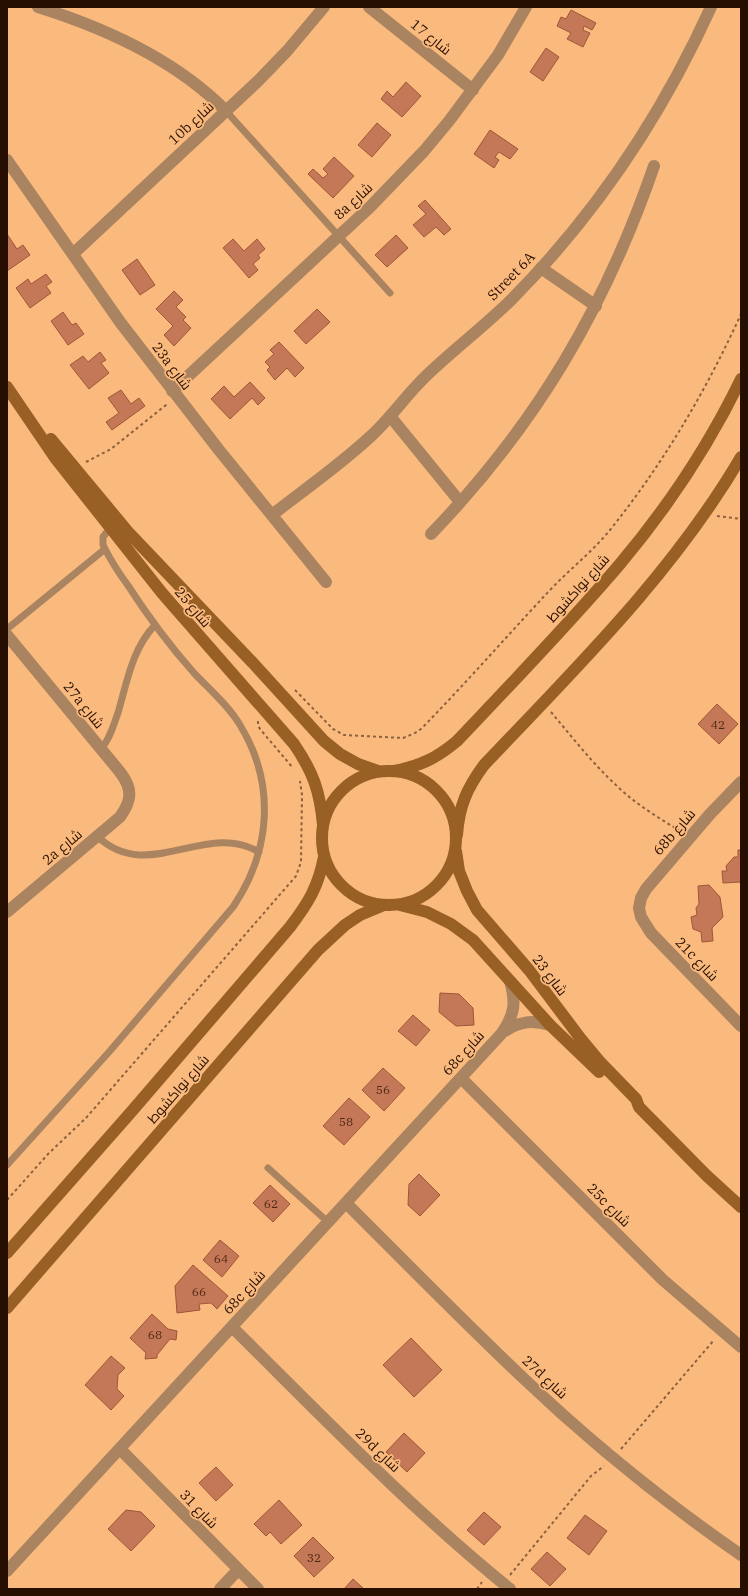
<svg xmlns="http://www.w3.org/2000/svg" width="748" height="1596" font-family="'IBM Plex Serif',Cairo,serif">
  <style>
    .building { fill: #c47857; stroke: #9f5636 }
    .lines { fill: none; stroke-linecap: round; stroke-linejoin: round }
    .path { stroke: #8c613d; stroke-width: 2; stroke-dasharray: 3 3; stroke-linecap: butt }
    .lane { stroke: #aa8460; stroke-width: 7 }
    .street { stroke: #aa8460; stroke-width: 12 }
    .secondary { stroke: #986025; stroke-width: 12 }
    .labels { text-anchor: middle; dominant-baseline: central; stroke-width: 3.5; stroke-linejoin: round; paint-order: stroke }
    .number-label { font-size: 12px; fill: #4e2916 }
    .street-label { font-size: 14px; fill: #260f00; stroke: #faba7e }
  </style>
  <rect width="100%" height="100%" fill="#faba7e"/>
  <path class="building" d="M571,10L596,23L592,30L584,26L583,30L590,33L583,47L567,39L571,33L557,26L561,17L566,19Z
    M546,48L559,57L543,81L530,72Z
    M406,82L421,96L402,117L381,99L387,91L393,97Z
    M377,123L391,135L372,157L358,145Z
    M490,130L518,149L510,159L499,152L495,157L499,160L494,168L474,154Z
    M334,157L354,176L333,198L308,174L313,169L323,178L328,174L323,169Z
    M425,200L451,229L444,235L436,227L424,237L413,225L426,214L418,206Z
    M7,234L17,249L23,245L30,255L7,271Z
    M396,235L408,248L387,267L375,255Z
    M233,239L244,251L257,239L265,249L258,255L260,258L253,264L258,270L249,278L223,248Z
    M137,259L155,285L140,295L122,270Z
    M46,274L52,282L46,286L51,293L30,308L16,288L28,279L31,284Z
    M174,291L183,300L176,307L186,317L183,320L191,328L174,346L164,335L173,326L156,309Z
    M317,309L330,322L306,344L294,331Z
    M63,312L72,325L76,323L84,334L68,345L51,321Z
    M279,342L304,368L295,377L287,368L275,380L267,370L270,367L265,362L274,354L270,350Z
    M100,352L106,360L101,363L109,373L89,389L70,365L83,356L88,362Z
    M250,382L265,398L258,405L252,398L230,419L211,399L224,386L234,397Z
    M121,390L131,404L139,398L145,406L112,430L106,422L119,413L108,398Z
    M717,704L738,724L719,744L698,724Z
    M738,850H741V882L723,883L722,871H727L726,866L734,857H738Z
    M709,885L720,897L723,917L712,928L713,941L702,942L701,932L693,929L691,917L697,915L696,908L699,904L698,886Z
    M440,993L459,994L473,1008L474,1025L456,1026L439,1012Z
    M413,1015L430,1030L416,1046L398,1031Z
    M383,1068L405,1088L384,1111L362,1090Z
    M349,1098L370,1117L344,1145L323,1126Z
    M419,1174L440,1195L420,1216L408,1205L409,1184Z
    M270,1185L290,1204L273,1222L253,1203Z
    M220,1240L239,1256L222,1277L203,1260Z
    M193,1265L228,1296L217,1309L211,1303L199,1304L200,1310L177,1313L175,1286Z
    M152,1314L168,1329L177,1331L176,1340L170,1339L157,1355V1358L145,1359L146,1353L130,1338Z
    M411,1338L442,1370L414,1397L383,1365Z
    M111,1356L125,1368L118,1375L117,1389L124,1396L111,1410L85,1385Z
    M404,1433L425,1453L407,1472L386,1452Z
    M216,1467L233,1485L216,1501L199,1483Z
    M279,1500L302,1525L281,1544L270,1532L266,1536L254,1524Z
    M126,1510L141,1512L155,1526L131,1551L108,1529Z
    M484,1512L501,1527L484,1545L467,1530Z
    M585,1515L607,1531L589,1555L567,1538Z
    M313,1537L334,1558L314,1577L294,1556Z
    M547,1552L566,1569L550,1586L531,1569Z
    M353,1579L364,1589H344Z"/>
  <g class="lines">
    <path class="path" d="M86,462L111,449L166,405L167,403
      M717,516L741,519
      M295,690L333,729L344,735L403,738L415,733L421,729C465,684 507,636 550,590C570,569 592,552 610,530C663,464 706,391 741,314
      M551,712C572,737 593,764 618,787C637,805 659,818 680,831
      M258,721V725L260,729L293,768
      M7,1200L49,1153L86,1118L296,876L301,862L302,795L300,781
      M621,1449L714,1340
      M510,1575L591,1476L604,1466
      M477,1589L482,1582"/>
    <path class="lane" d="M226,111L390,293
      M7,629L105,549
      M101,749C110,739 113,726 118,713C127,682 132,649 155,625
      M97,836C148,885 205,820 259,852
      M7,1165L109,1052L233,907C271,851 276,784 240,725C228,705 210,690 194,673C169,645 147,615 127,584C118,572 110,559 103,545V537L110,528
      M268,1168L328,1222"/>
    <path class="street" d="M38,7C105,28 176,60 226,111
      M369,7L473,90
      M7,160L120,322L219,450L326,582
      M73,254L257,82L287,51L324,7
      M541,268L596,306
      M172,391L370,207L424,151L449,121L498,55L526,7
      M390,416L460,502
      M272,515C305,489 340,465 371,436C391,418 406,395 426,376C454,349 485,326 512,299C596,214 662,115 711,7
      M431,534C536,425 605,308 654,166
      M7,635L120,772C133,789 132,800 120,817L7,912
      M741,782L710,814L646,889L641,898L639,908L641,917L651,933L741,1026
      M505,1031C520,1021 533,1020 550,1025
      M461,1078L663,1280L741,1347
      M346,1203C404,1261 461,1319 520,1375C589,1441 663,1501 741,1555
      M232,1327C322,1416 411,1509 510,1589
      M120,1449L258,1589
      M7,1571L502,1033C515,1014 516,1002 510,981
      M220,1589L238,1570"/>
    <path class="secondary" d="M7,387L56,459L162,593L294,744C313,772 320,791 323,825
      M51,439L129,533L253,663L324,741L340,754L358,764L378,771
      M322 838a67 67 0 1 1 134 0a67 67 0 1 1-134 0Z
      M394,771C420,766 437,758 457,741C512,683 568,625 620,564C667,508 709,445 741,379
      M457,835C459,806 467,788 484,765C576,668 673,573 741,457
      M456,851L459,871L467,891L477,910L529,970L581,1039L601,1063L636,1099L639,1107L706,1175L741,1207
      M400,905L427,912L451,924L473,940L550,1025L599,1072
      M7,1253L132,1111L290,927C309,902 318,887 324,857
      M7,1308L318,950L345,925L360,915L384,905"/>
  </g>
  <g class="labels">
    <g class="number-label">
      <text x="718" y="724">42</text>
      <text x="383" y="1089">56</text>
      <text x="346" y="1121">58</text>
      <text x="271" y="1203">62</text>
      <text x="221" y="1258">64</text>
      <text x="199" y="1291">66</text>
      <text x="155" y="1334">68</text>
      <text x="314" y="1557">32</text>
    </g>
    <g class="street-label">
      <text transform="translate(431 37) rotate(39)">شارع 17</text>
      <text transform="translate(191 123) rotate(-43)">10b شارع</text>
      <text transform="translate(353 201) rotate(-43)">8a شارع</text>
      <text transform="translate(511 276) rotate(-46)">Street 6A</text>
      <text transform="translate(172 366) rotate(53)">23a شارع</text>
      <text transform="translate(578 588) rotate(-48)">شارع نواكشوط</text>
      <text transform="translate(193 607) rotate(50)">شارع 25</text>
      <text transform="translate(84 705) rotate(51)">27a شارع</text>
      <text transform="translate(674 832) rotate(-49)">68b شارع</text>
      <text transform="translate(62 847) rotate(-40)">2a شارع</text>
      <text transform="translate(697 959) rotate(46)">21c شارع</text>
      <text transform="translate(550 975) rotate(53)">شارع 23</text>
      <text transform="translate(463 1053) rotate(-48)">68c شارع</text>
      <text transform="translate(178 1089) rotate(-49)">شارع نواكشوط</text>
      <text transform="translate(609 1205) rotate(45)">25c شارع</text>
      <text transform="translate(244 1292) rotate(-47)">68c شارع</text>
      <text transform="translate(545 1377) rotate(43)">27d شارع</text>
      <text transform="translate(378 1450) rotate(44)">29d شارع</text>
      <text transform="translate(199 1509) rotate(46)">شارع 31</text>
    </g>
  </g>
  <rect width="748" height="1596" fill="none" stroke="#260f00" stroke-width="16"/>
</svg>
